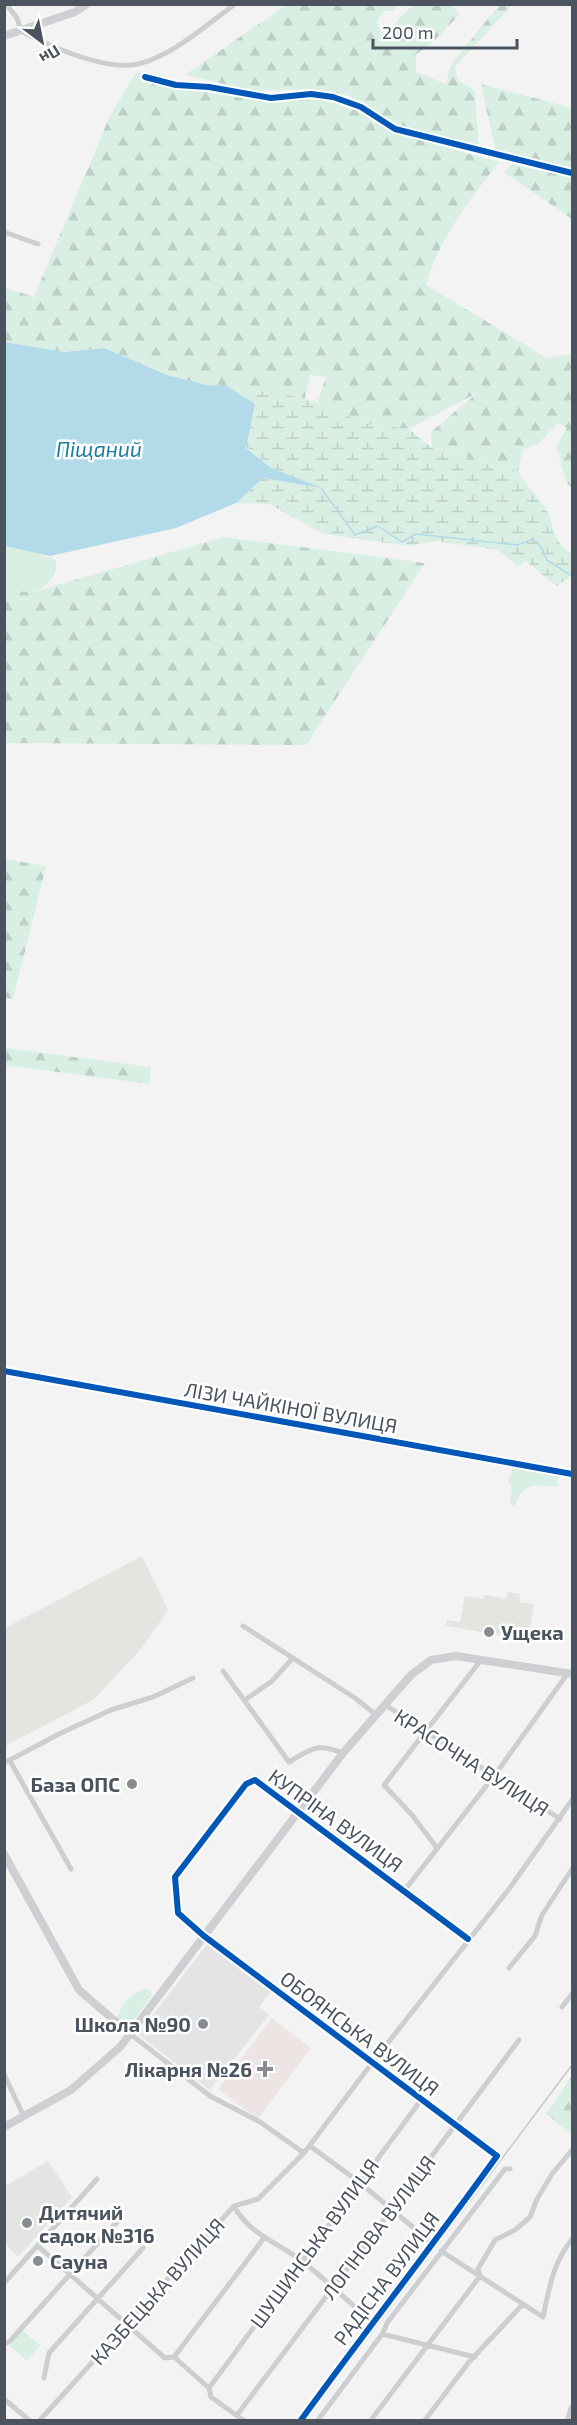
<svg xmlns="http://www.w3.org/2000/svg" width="577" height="2425" font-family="'Exo 2',sans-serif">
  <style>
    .commercial { fill: #e4e4e1 }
    .education { fill: #e5e4e4 }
    .medical { fill: #ede5e3 }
    .green { fill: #daefe4 }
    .forest { fill: url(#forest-firs) }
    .wetland { fill: url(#wetland-marsh) }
    .water { fill: #b3dae9 }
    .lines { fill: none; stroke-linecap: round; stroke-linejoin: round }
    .stream { stroke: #b3dae9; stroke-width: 1.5 }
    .street { stroke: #cdced0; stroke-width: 5 }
    .secondary { stroke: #cdcfd2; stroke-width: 8 }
    .rail { stroke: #c8c8ca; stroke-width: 1.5 }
    .cycleway-casing { stroke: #fff; stroke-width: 10 }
    .cycleway { stroke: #0057b8; stroke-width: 6 }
    .poi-dot { fill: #868c92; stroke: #fff; stroke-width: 2 }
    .labels { text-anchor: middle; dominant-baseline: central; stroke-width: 5; stroke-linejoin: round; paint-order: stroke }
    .street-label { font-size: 20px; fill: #4b545e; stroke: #fff }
    .poi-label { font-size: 20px; font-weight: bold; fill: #4b545e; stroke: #fff; text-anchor: start }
    .water-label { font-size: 21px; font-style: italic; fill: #1b7da1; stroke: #fff }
  </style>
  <defs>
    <pattern id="forest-firs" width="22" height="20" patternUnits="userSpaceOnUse" patternTransform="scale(1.5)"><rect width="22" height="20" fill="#daefe4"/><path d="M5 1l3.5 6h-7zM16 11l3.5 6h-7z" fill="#bdcfc6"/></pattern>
    <pattern id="wetland-marsh" width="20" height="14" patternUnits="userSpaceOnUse" patternTransform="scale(1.5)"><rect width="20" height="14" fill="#daefe4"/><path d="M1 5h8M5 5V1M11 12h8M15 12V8" fill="none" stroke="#bdcfc6"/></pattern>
  </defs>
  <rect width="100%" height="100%" fill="#f3f3f3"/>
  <path class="commercial" d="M142,1556L168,1610L142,1648L93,1700L5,1746V1628Z
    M508,1592L520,1594L519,1602L534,1604L528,1640L446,1626L447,1620L460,1622L465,1596L483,1599L484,1595L506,1599Z"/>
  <path class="education" d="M209,1942L272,1990L259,2007L269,2015L210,2090L138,2034Z
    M48,2161L72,2197L18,2257L5,2243V2186Z"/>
  <path class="medical" d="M272,2018L311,2048L258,2119L218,2089Z"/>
  <path class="green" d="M5,546L32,551L56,560C58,576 48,587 33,592C25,594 13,591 5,591Z
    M513,1467L559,1475L556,1487C531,1484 524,1483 514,1507L510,1502L512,1489L508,1481Z
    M146,1989L151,1991L152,1995L133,2021L122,2023L117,2018C121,2003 131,1993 146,1989Z
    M22,2330L40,2345L27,2361L9,2345Z"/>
  <path class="forest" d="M286,5H398L394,11H384L377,20L379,29L386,36L400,17L414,5H453L459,15L429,46L416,54V72L446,84L450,66L499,5H512L455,67L458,80L475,91L479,149L397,126L350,96L307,89L255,91L185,75Z
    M136,72L261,101L328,99L367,115L394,133L499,162C470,199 439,239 426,285L547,358L572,354V488L567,483L556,447L567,428L558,423L537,445L523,449L518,471L432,448L431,432L477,393L409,429L364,423L317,404L326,377L310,375L305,398L207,385L167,375L104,348L64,352L5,342L4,287L34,297L109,118Z
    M481,84L572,108V168L496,152Z
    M513,164L572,178V219L504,172Z
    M224,537L425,563L306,745L5,743V591L33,592Z
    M4,859L46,866L13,999L5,998Z
    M5,1048L151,1067L149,1084L5,1065Z
    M572,2076V2134L546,2114Z"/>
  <path class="wetland" d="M227,386L305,398L364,423L409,429L432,448L518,471C525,484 535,494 544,506C558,527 547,537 572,554C572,575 575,576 556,586L526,561L518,566L497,550L436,541L409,546L324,534L269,504L236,503L263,478L318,487L271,468L246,447L255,404Z"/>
  <path class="water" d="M5,342L64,352L104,348L167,375L207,385L227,386L255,404L246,448L271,468L322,488L263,478L236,503L176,528L50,556L5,546Z"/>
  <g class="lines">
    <path class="stream" d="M321,488L355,535L378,526L402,542L416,534L517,545L533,539L541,547L547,560L572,576"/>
    <path class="street" d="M6,4L17,18L21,31C48,46 100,68 131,65C165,62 208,24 235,4
      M145,77L176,85L209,87L271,98L311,94L333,97L361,107L395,129L572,173
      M4,232L38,244
      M4,1371L572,1474
      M243,1626L355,1698L375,1714
      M223,1671L289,1762C313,1748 315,1743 343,1753
      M245,1700L272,1681L292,1659
      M384,1704L560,1819
      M10,1761L71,1869
      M4,1763L61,1733L111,1710L153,1697L193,1678
      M437,1848L412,1815L384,1785L481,1660
      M404,1891L494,1776L568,1673
      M509,1968L535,1936L542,1915L572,1869
      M562,2007L572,1994
      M129,2033L210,2096L260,2122L304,2153
      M4,2074L24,2117
      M310,2146L359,2182L433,2244
      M234,2206C248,2233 278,2243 302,2261C326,2280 349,2302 372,2322
      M38,2246L165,2358L174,2357L209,2388L211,2397L243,2420
      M441,2251L543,2317C550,2286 552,2265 572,2239
      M4,2283L97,2179
      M382,2334L475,2357
      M4,2344L10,2341L117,2222
      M174,2357L264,2238
      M44,2378L49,2353L143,2248
      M209,2388L421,2100
      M4,2399L29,2420
      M237,2415L519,2040
      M40,2420L234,2206L258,2199L304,2153L372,2063L509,1889L572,1800
      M301,2420C365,2332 433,2245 497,2156L204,1936L178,1913L175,1877L246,1784L255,1780L468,1939
      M318,2420L383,2333L387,2323L505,2169H510
      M371,2420L480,2276L478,2269L495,2240L515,2230L530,2217L537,2199L552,2174L572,2150
      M425,2420L469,2362L523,2304"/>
    <path class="secondary" d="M4,36L75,12L87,4
      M4,1854L79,1990L129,2033
      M4,2127L71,2090L120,2047L343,1753L411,1675L431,1660L456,1656L572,1674
      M569,2420L572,2409"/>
    <path class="rail" d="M306,2420L572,2065"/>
    <g class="cycleway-casing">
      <path id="cycleway" d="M145,77L176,85L209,87L271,98L311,94L333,97L361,107L395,129L572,173
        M4,1371L572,1474
        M301,2420C365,2332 433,2245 497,2156L204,1936L178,1913L175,1877L246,1784L255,1780L468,1939"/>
    </g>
    <use href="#cycleway" class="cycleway"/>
  </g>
  <g class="poi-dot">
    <circle cx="489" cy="1632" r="6"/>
    <circle cx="132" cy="1784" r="6"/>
    <circle cx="203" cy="2024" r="6"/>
    <path d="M262 2060h6v6h6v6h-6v6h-6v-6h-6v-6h6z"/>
    <circle cx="27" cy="2223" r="6"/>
    <circle cx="38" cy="2261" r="6"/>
  </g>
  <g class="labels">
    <g class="street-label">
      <text transform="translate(291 1407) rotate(10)">ЛІЗИ ЧАЙКІНОЇ ВУЛИЦЯ</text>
      <text transform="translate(472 1762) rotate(33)">КРАСОЧНА ВУЛИЦЯ</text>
      <text transform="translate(336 1820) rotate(36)">КУПРІНА ВУЛИЦЯ</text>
      <text transform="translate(360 2033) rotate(37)">ОБОЯНСЬКА ВУЛИЦЯ</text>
      <text transform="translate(378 2227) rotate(-53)">ЛОГІНОВА ВУЛИЦЯ</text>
      <text transform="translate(314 2243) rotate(-54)">ШУШИНСЬКА ВУЛИЦЯ</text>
      <text transform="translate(386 2278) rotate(-53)">РАДІСНА ВУЛИЦЯ</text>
      <text transform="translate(157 2291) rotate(-48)">КАЗБЕЦЬКА ВУЛИЦЯ</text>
    </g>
    <g class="poi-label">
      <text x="501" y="1632">Ущека</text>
      <text x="120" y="1784" text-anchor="end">База ОПС</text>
      <text x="191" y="2024" text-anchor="end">Школа №90</text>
      <text x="252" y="2069" text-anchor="end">Лікарня №26</text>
      <text x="39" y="2212">Дитячий<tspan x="39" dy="23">садок №316</tspan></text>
      <text x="50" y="2261">Сауна</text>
    </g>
    <g class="water-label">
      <text x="99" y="448">Піщаний</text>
    </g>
  </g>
  <rect width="577" height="2425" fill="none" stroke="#4b545e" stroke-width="12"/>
  <g transform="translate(42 42) rotate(148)" stroke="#ffffff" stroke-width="4.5" paint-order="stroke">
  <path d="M0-4.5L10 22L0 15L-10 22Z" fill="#4b545e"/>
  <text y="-9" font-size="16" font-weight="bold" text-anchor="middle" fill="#4b545e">Пн</text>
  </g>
  <path d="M373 39v9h144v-9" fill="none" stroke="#4b545e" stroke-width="3"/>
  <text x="382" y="39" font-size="18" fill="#4b545e" stroke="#ffffff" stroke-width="4.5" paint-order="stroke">200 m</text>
</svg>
